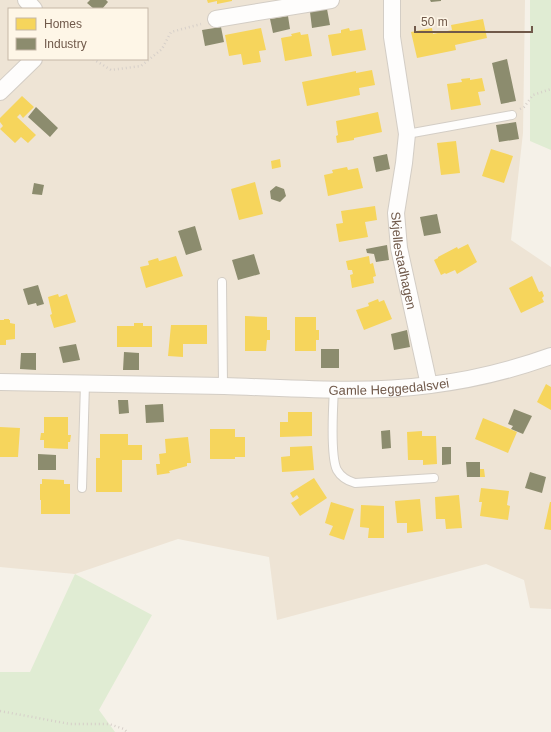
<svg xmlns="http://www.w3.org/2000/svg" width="551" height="732" font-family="Helvetica,sans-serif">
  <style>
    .residential { fill: #eee4d5; fill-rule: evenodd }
    .green { fill: #e0ecd3 }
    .homes { fill: #f6d55c }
    .industry { fill: #8c8c6e }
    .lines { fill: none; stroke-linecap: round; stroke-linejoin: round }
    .lane-casing { stroke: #d3cdc5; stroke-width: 10 }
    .street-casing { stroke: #d3cdc5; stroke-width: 18 }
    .path { stroke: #d6cfc9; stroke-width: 2.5; stroke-dasharray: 1 3; stroke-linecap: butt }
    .lane { stroke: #fefdfc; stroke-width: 8 }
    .street { stroke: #fefdfc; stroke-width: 16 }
    .labels { text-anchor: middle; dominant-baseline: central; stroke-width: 4; stroke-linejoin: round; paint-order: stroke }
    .street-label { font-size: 13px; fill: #70594a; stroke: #fef6e7 }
  </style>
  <rect width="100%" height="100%" fill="#f5f1e8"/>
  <path class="residential" d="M0,0H525L523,133L511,240L551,267V609L530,608L524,580L486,564L277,620L269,557L178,539L75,574L0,567ZM9,9H147V59H9Z"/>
  <path class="green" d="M530,0H551V150L530,141Z
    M75,574L152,615L99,710L115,732H0V672H30Z"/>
  <path class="homes" d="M207,0H232V1L217,4V1L208,3Z
    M483,19L487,38L455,45L456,50L417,58L411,32L432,28L433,34L452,30L451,25Z
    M261,28L266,50L259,51L261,62L243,65L241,54L229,56L225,35Z
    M349,28L350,31L362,29L366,50L332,56L328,35L341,33V30Z
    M300,32L301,35L308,34L312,56L285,61L281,38L292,36L291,34Z
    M372,70L375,85L359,88L360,95L307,106L302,82L356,71V73Z
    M470,78V80L482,78L485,91L478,92L481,105L451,110L447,84L462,82L461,79Z
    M22,96L34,107L23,118L20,114L17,117L36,135L28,143L21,137L15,143L0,129L3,126L0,122V118Z
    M378,112L382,132L354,138V140L337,143L336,136L338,135L336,121Z
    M456,141L460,173L441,175L437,143Z
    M491,149L513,156L504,183L482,176Z
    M280,159L281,167L272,169L271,161Z
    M347,167L348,170L358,168L363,188L328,196L324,175L333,173L332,170Z
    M255,182L263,214L239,220L231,189Z
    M375,206L377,220L365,222L368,237L339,242L336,224L343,223L341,211Z
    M468,244L477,262L457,274L455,270L446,274L445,273L441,275L434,260L438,258V257L457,247L458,249Z
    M176,256L183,276L146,288L140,267L149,265L148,261L158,258L159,261Z
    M369,256L370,264L373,263L376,276L373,277L374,283L352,288L350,275L353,274L352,270H348L346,261Z
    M532,276L539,292L542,291L544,296L542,298L544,302L521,313L509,288Z
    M58,294L59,297L67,294L76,322L54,328L50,315L52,314L48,297Z
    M378,299L379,302L384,300L392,319L364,330L356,310L369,306L368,303Z
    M245,316L267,317V330H270V340H267L266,351H245Z
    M295,317H316V330H319V340H316V351H295Z
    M4,319H9V320H10V323L15,324V339L6,340V345H0V320H4Z
    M134,323H143V326H152V347H117V326H134Z
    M171,325H207V344H183V357L168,356Z
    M546,384L551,387V410L537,402Z
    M288,412H312V436L280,437V422H288Z
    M44,417H68V435H71L70,442H68V449L44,448V440H40L41,433H44Z
    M483,418L517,432L508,453L475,439Z
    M0,427L20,428L18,457H0Z
    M210,429H235V437H245V457H235V459H210Z
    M422,431V436H436L437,464L423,465V460H408L407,432Z
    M100,434H128V445H142V460H122V492H96V458H100Z
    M188,437L191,463H187V466L169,471L170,473L157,475L156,464H160L159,454L166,453L165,439Z
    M312,446L314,470L282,472L281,457L290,456V447Z
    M480,469H484L485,477H480Z
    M314,478L327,498L300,516L291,503L299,498L297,495L293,498L290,493Z
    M42,479L64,480V484H70V514H41V500H40V484H42Z
    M481,488L509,491L507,505L510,506L508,520L480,516L482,502H479Z
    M459,495L462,528L446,529L445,519H436L435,497Z
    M420,499L423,531L407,533V523H397L395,501Z
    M331,502L354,509L344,540L329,535L333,526L325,523Z
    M550,502H551V530L544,529Z
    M361,505L384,506V538H368L369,528L360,527Z"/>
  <path class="industry" d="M90,0H106L108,2L102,9H94L87,3Z
    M430,0H441V1L431,2Z
    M327,9L330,25L312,28L310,12Z
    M288,16L290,29L273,33L270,19Z
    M221,27L224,42L205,46L202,30Z
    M507,59L516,101L501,104L492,63Z
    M36,107L58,128L50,137L28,117Z
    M516,122L519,139L499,142L496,125Z
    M387,154L390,169L376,172L373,157Z
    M34,183L44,185L42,195L32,194Z
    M276,186L284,189L286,196L280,202L271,199L270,191Z
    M437,214L441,233L424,236L420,217Z
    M195,226L202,250L186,255L178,231Z
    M387,245L389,260L376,262L374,254L367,253L366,249Z
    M254,254L260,274L238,280L232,260Z
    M38,285L44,304L37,306L36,303L28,305L23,289Z
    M407,330L410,347L394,350L391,334Z
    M76,344L80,360L63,363L59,347Z
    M321,349H339V368H321Z
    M124,352L139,353V370H123Z
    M21,353H36V370L20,369Z
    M118,400H128L129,413L119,414Z
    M163,404L164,422L146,423L145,405Z
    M514,409L532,416L523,434L511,429L513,426L508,424Z
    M390,430L391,448L382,449L381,431Z
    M442,447H451V464L442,465Z
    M38,454L56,455V470H38Z
    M466,462H480V477H467Z
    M530,472L546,477L542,493L525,488Z"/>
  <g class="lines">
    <g class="lane-casing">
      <path id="lane" d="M407,134L512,115
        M222,282L223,386
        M334,389C333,407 330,456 337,470C341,477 348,481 355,483L434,478
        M82,488L85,383"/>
    </g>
    <g class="street-casing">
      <g id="street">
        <path d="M26,0L34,9"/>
        <path id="s1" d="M392,0V37L407,134L404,163L396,213L399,248L429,385"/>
        <path d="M216,19L331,0"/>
        <path d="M0,92L34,59"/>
        <path id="s2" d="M0,382C75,383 150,384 224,386C292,388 363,394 430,385C472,380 512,370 551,356"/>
      </g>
    </g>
    <path class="path" d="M93,59L111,70L141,66L162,49L171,32L201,24
      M520,109L524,107L533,95L551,89
      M0,711L70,724H109L124,729L127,732"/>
    <use href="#lane" class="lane"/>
    <use href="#street" class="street"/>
  </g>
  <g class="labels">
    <g class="street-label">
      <text stroke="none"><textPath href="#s1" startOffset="263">Skjellestadhagen</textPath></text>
      <text stroke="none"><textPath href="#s2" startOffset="389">Gamle Heggedalsvei</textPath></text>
    </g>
  </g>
  <rect x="8" y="8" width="140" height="52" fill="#fef6e7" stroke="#c5b7a8"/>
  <rect x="16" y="18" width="20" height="12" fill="#f6d55c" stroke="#c5b7a8"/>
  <text x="44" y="28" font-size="12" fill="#70594a">Homes</text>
  <rect x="16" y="38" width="20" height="12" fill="#8c8c6e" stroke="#c5b7a8"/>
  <text x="44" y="48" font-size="12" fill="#70594a">Industry</text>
  <path d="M415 26v6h117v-6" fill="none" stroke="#70594a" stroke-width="2"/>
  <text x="421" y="26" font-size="12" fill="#70594a" stroke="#fef6e7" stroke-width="3" paint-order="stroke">50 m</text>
</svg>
